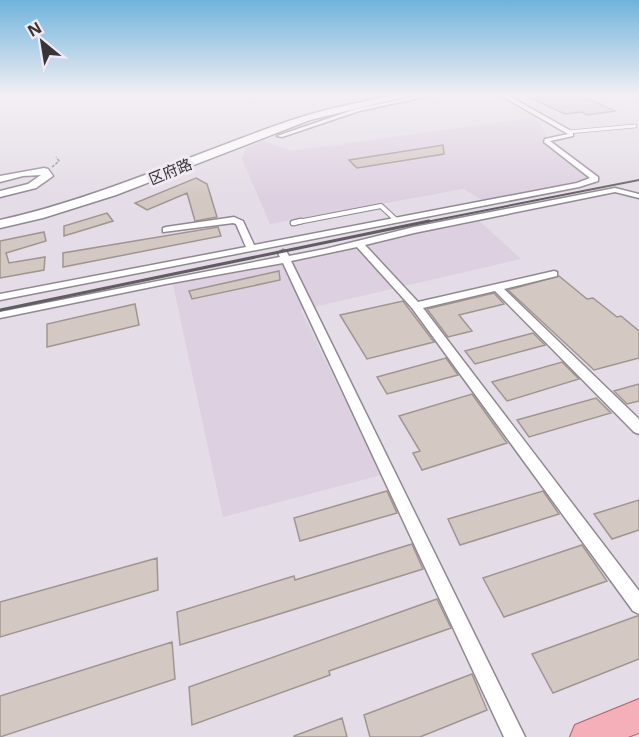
<svg xmlns="http://www.w3.org/2000/svg" width="639" height="737" font-family="'Noto Sans','Noto Sans SC',sans-serif">
  <style>
    .built { fill: #ddd0e0 }
    .building { fill: #d4c8c3; stroke: #a19591; stroke-width: 1.5 }
    .lines { fill: none; stroke-linecap: round; stroke-linejoin: round }
    .service-far2-casing { stroke: #918992; stroke-width: 4.5 }
    .service-far1-casing { stroke: #918992; stroke-width: 6 }
    .service-casing { stroke: #918992; stroke-width: 7 }
    .minor-casing { stroke: #918992; stroke-width: 3 }
    .secondary-casing { stroke: #918992; stroke-width: 3 }
    .primary-casing { stroke: #ad626e; stroke-width: 2 }
    .path { stroke: #8d878e; stroke-width: 1.5; stroke-dasharray: 3 1.5; stroke-linecap: butt }
    .service-far2 { stroke: #fff; stroke-width: 3 }
    .service-far1 { stroke: #fff; stroke-width: 4 }
    .service { stroke: #fff; stroke-width: 4.5 }
    .minor { fill: #fff; fill-rule: evenodd }
    .secondary { fill: #fff; fill-rule: evenodd }
    .primary { fill: #f4afb9; fill-rule: evenodd }
    .rail-far1 { stroke: #615d62; stroke-width: 2 }
    .rail { stroke: #615d62; stroke-width: 3 }
    .labels { text-anchor: middle; dominant-baseline: central; stroke-width: 6; stroke-linejoin: round; paint-order: stroke }
    .far-street-label { font-size: 15px; fill: #373438; stroke: #f1e9f3 }
  </style>
  <rect width="100%" height="100%" fill="#e4dce6"/>
  <path class="built" d="M536,117L551,143L600,179L484,201L463,189L270,224L242,159L246,148L263,141L292,151Z
    M475,217L521,259L301,310L381,475L223,517L172,280Z"/>
  <path class="building" d="M524,95H580L615,111L587,115L582,112L565,114Z
    M443,145L444,154L357,168L349,160Z
    M196,178L207,184L217,217L195,221L187,193L147,210L135,203Z
    M107,213L113,221L64,236V226Z
    M218,227L221,236L63,267V253Z
    M44,232L46,241L6,253L9,263L45,257L44,270L0,278V241Z
    M279,271L280,280L192,299L189,291Z
    M559,276L587,299L593,298L617,317L621,316L639,331V358L594,370L508,290Z
    M494,293L504,304L459,315L472,331L448,337L427,309Z
    M403,301L434,342L367,359L340,315Z
    M135,304L139,325L47,347V324Z
    M533,333L545,345L475,364L465,351Z
    M446,358L458,375L387,394L377,377Z
    M562,362L579,379L507,401L492,382Z
    M639,384V401L627,404L614,391Z
    M472,394L507,443L422,470L413,453L420,451L399,416Z
    M596,398L611,413L529,437L517,420Z
    M387,491L397,513L300,541L294,518Z
    M543,491L559,514L460,545L448,519Z
    M639,500V530L612,539L594,514Z
    M412,544L423,569L180,645L177,612L294,576L295,580Z
    M582,545L607,581L504,617L483,578Z
    M157,558L158,590L0,637V602Z
    M437,599L451,628L329,671L330,675L192,725L189,687Z
    M637,616H639V659L553,693L532,654Z
    M172,642L175,679L0,737V696Z
    M472,674L487,710L420,737H370L364,715Z
    M342,718L347,737H294V736Z"/>
  <g class="lines">
    <g class="service-far2-casing">
      <path id="service-far2" d="M568,132L635,126"/>
    </g>
    <g class="service-far1-casing">
      <path id="service-far1" d="M293,223L381,206L395,219"/>
    </g>
    <g class="service-casing">
      <path id="service" d="M293,223L301,221"/>
    </g>
    <g class="minor-casing">
      <path id="minor" d="M423,95H434L359,111L282,137L277,136L356,109Z
        M500,95H507L573,132V136L550,141L598,177V181L579,187L0,300V294L246,247L236,224L233,223L163,232V228L166,227L234,217L243,221L254,245L577,183L590,178L544,142L545,139L568,134Z
        M615,188L639,194V198L615,192L414,233L365,245L418,302L554,271L557,272V276L504,289L639,419V434L634,432L495,291L423,308L639,591V614L633,611L412,308L357,247L291,261L525,737H504L283,263L166,284L0,318V312L280,257L278,253L283,250L286,251L289,256L325,249L414,227Z"/>
    </g>
    <g class="secondary-casing">
      <path id="secondary" d="M396,95H412L310,120L116,195L43,218L0,228V220C100,198 192,154 289,121C324,109 360,102 396,95Z
        M44,168L48,169L53,176L36,188L0,197V191L28,184L41,175L23,176L0,182V176Z"/>
    </g>
    <g class="primary-casing">
      <path id="primary" d="M639,699V733L628,737H570L575,725Z"/>
    </g>
    <path class="path" d="M52,167L59,161L56,157"/>
    <use href="#service-far2" class="service-far2"/>
    <use href="#service-far1" class="service-far1"/>
    <use href="#service" class="service"/>
    <use href="#minor" class="minor"/>
    <use href="#secondary" class="secondary"/>
    <use href="#primary" class="primary"/>
    <path class="rail-far1" d="M421,223L639,180"/>
    <path class="rail" d="M0,310L429,221"/>
  </g>
  <linearGradient id="sky" x2="0" y2="1"><stop stop-color="#70b4dc"/><stop offset="0.48" stop-color="#f3eff4"/><stop offset="1" stop-color="#f3eff4" stop-opacity="0"/></linearGradient>
  <rect width="639" height="198" fill="url(#sky)"/>
  <g class="labels">
    <g class="far-street-label">
      <text transform="translate(170 171) rotate(-22)">区府路</text>
    </g>
  </g>
  <g transform="translate(42 42) rotate(330)" stroke="#f1e9f3" stroke-width="4.5" paint-order="stroke">
  <path d="M0-4.5L10 22L0 15L-10 22Z" fill="#373438"/>
  <text y="-9" font-size="16" font-weight="bold" text-anchor="middle" fill="#373438">N</text>
  </g>
</svg>
